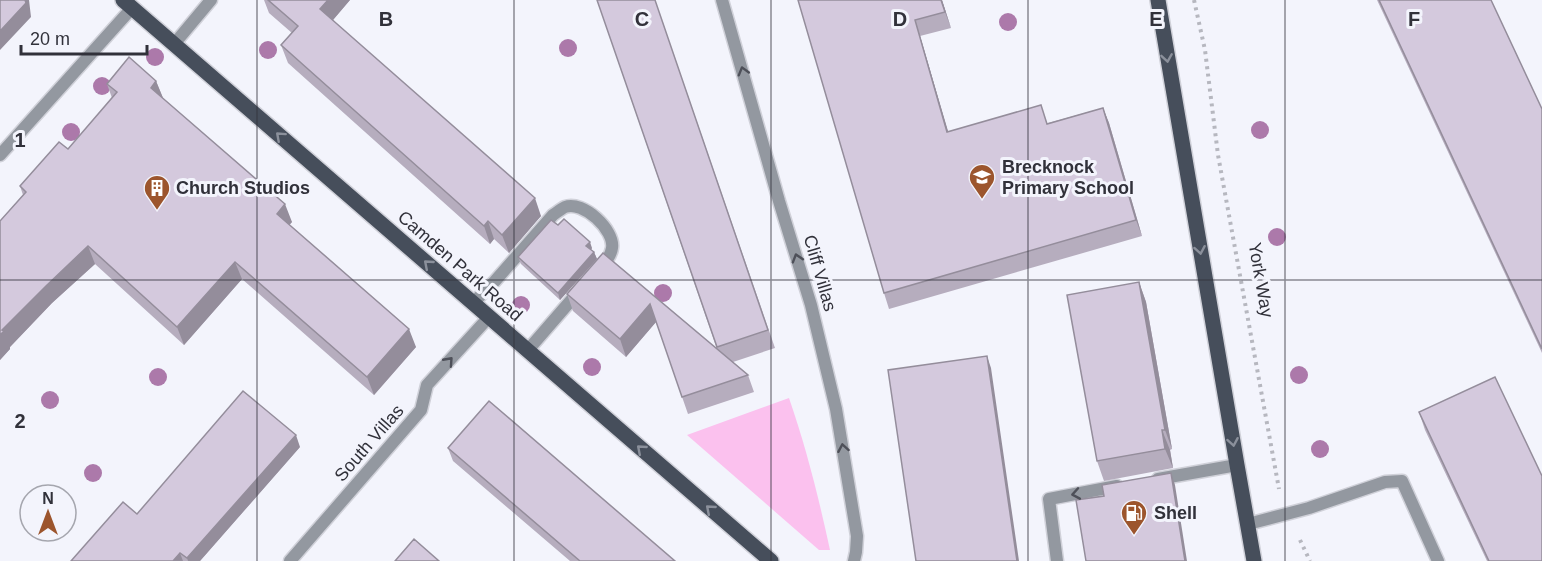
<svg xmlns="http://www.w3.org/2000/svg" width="1542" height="561" font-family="Helvetica,sans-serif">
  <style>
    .green { fill: #fbc1ee }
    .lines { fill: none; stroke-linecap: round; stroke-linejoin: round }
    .lane-casing { stroke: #d0d1d9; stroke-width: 15 }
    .street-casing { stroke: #d0d1d9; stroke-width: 15 }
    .primary-casing { stroke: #d0d1d9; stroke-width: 18 }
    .path { stroke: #b6b7bf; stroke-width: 4; stroke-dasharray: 3 4.5; stroke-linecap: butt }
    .lane { stroke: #9398a0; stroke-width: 12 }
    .street { stroke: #9398a0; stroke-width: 12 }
    .primary { stroke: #464e5b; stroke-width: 15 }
    .tree { fill: #ac79aa }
    .wall { fill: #b6adbe }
    .shaded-wall { fill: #948d9b }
    .building { fill: #d4c9dd; stroke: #948d9b; stroke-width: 1.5 }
    .oneway { stroke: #8b909b }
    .oneway2 { stroke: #4e5059 }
    .grid { fill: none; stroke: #31313a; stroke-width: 1.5; stroke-opacity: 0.55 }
    .labels { text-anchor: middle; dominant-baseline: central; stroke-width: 6; stroke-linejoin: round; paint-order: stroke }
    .poi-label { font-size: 18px; font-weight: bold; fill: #31313a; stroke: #f3f4fc; text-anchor: start }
    .street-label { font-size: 18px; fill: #31313a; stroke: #f3f4fc }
    .grid-label { font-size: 20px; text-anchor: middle; font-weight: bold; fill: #31313a; stroke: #f3f4fc; stroke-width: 6; stroke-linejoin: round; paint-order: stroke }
  </style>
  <rect width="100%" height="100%" fill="#f3f4fc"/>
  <path class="green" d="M789,398C806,447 819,499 830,550H819L687,435Z"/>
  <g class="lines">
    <g class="lane-casing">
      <path id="lane" d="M473,303L495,281L553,215C556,213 561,209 565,207C583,200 615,230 612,248C611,256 605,263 600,268
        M528,350L580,290
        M1158,479L1237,465
        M1248,524L1309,508L1385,482L1402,481L1438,561
        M1057,561L1049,499L1117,486"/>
    </g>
    <g class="street-casing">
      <path id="street" d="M722,0L779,201L811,305L836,409L857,536L856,552L854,561
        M175,43L211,0
        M0,155L132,8
        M290,561L421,410L427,385L489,317"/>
    </g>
    <g class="primary-casing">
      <path id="primary" d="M123,0L771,561
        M1158,0L1237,465L1254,561"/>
    </g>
    <path class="path" d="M1194,0L1205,50L1218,155L1279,489
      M1300,540L1310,561"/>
    <use href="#lane" class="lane"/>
    <use href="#street" class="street"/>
    <use href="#primary" class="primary"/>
  </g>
  <g class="tree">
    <circle cx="1008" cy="22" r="9"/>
    <circle cx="568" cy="48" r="9"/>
    <circle cx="268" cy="50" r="9"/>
    <circle cx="155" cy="57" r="9"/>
    <circle cx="102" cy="86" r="9"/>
    <circle cx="1260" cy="130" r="9"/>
    <circle cx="71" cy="132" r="9"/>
    <circle cx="1277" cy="237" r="9"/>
    <circle cx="663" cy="293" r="9"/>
    <circle cx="521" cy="305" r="9"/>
    <circle cx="592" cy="367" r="9"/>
    <circle cx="1299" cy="375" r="9"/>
    <circle cx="158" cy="377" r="9"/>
    <circle cx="50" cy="400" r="9"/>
    <circle cx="1320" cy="449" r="9"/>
    <circle cx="93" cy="473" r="9"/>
  </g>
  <path class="wall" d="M264,0H350L333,20L541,216L509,253L494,239L490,244L288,63L281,45L292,33L269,13Z
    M597,0H655L775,348L733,362L748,375L754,392L688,414L656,322L626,357L573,311L567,294L603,253L717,349Z
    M798,0H942L951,28L920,36L948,132L1048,123L1103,108L1109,123L1142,236L889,309L884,293Z
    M1377,0H1491L1542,109V353Z
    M156,81L163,98L292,222L289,225L416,347L374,395L242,279L184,345L95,264L52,303L10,347V349L0,360V221L23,195L20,186L68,149L112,98L107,84Z
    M592,248L591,250L594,252L597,259L560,300L521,264L518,257Z
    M1139,282L1146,302L1172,449L1170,450L1173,468L1104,481L1097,461Z
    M1419,412L1542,561H1487L1425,430Z
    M300,447L200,561H71L137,514Z
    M448,448L675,561H570L453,461Z"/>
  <path class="shaded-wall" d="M25,0H29L31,17L0,50V31Z
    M328,0H350L327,27L320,9Z
    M941,0H942L951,28L945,12Z
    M915,20L920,36L953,148L947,132Z
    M156,81L163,98L151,88Z
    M1103,108L1109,123L1142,236L1136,220Z
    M535,198L541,216L509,253L502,235Z
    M285,204L292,222L283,232L277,214Z
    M488,221L494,239L490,244L484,226Z
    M590,242L592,248L589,253L586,246Z
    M88,246L95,264L52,303L10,347V349L0,360V335L2,330L46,286Z
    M594,252L597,259L560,300L558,293Z
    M235,262L242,279L184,345L177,327Z
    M1139,282L1146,302L1172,449L1165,430Z
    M650,304L656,322L626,357L620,339Z
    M409,329L416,347L374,395L367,377Z
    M987,356L991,368L1019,561H1017Z
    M1162,430L1170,450L1173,468L1165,449Z
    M296,435L300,447L200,561H188L187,558Z
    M1171,473L1175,485L1187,561H1185Z
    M180,553L183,561H173Z"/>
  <path class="building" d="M0,0H25L26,3L0,31Z
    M268,0H328L320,9L535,198L502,235L488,221L484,226L281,45L298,26Z
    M597,0H655L768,330L717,347Z
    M798,0H941L945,12L915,20L947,132L1041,105L1047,124L1103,108L1136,220L884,293Z
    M1379,0H1491L1542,109V349Z
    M129,57L156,81L151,88L285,204L277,214L409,329L367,377L235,262L177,327L88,246L46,286L2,330L4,331L0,335V221L26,192L20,186L59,142L68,149L117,92L107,84Z
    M564,219L590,242L586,246L594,252L558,293L518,257L551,220L558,225Z
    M603,253L748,375L682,397L650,304L620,339L567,294Z
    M1139,282L1165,430H1162L1165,449L1097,461L1067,295Z
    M987,356L1017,561H916L888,370Z
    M1495,377L1542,476V561H1489L1419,412Z
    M243,391L296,435L187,558L180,553L173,561H71L123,502L137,514Z
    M489,401L675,561H580L448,448Z
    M1171,473L1185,561H1086L1076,500L1104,496L1102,485Z
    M414,539L439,561H395Z"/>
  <defs><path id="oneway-chevron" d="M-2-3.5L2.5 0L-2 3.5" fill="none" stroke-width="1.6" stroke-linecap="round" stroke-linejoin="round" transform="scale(1.5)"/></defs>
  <g class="oneway">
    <use href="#oneway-chevron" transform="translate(1167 58) rotate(81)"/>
    <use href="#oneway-chevron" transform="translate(280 136) rotate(-138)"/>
    <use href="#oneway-chevron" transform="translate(1200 250) rotate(80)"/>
    <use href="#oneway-chevron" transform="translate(428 264) rotate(-139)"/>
    <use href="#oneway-chevron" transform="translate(1233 442) rotate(80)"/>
    <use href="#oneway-chevron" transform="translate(641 449) rotate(-139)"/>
    <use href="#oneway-chevron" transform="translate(710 509) rotate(-139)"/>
  </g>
  <g class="oneway2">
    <use href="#oneway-chevron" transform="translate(743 71) rotate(-106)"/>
    <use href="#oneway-chevron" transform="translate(797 258) rotate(-107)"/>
    <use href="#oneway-chevron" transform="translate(449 361) rotate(-48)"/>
    <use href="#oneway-chevron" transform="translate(843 448) rotate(-100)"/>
    <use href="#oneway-chevron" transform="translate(1076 494) rotate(170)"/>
  </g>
  <path class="grid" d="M257,0V561M514,0V561M771,0V561M1028,0V561M1285,0V561M0,280H1542"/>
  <defs>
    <g id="school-pin" transform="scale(1.35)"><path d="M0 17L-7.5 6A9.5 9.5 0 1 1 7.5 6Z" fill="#9c552d" stroke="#f3f4fc"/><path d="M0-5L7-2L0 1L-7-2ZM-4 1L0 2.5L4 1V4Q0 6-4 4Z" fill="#fff"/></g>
    <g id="building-pin" transform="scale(1.35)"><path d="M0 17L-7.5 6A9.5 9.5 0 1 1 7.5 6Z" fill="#9c552d" stroke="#f3f4fc"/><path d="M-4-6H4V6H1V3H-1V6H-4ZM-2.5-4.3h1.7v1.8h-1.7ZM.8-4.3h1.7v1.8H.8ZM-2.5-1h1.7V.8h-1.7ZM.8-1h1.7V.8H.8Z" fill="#fff"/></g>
    <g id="fuel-pin" transform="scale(1.35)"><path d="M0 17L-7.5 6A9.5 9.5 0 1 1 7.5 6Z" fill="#9c552d" stroke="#f3f4fc"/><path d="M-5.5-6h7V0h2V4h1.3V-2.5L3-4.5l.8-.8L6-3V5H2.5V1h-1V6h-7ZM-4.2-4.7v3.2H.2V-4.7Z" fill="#fff"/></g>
  </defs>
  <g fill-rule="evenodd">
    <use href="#school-pin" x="982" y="177"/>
    <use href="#building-pin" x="157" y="188"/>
    <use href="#fuel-pin" x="1134" y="513"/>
  </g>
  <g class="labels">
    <g class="poi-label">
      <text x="1002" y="167">Brecknock<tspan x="1002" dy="21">Primary School</tspan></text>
      <text x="176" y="188">Church Studios</text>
      <text x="1154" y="513">Shell</text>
    </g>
    <g class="street-label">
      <text transform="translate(460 266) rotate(41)">Camden Park Road</text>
      <text transform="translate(820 273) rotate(74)">Cliff Villas</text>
      <text transform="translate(1261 280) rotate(80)">York Way</text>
      <text transform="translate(369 443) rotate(-49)">South Villas</text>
    </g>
  </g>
  <g class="grid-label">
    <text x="386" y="26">B</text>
    <text x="642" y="26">C</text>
    <text x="900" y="26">D</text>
    <text x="1156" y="26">E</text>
    <text x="1414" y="26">F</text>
    <text x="20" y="147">1</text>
    <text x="20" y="428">2</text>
  </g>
  <g transform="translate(48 513)"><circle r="28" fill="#f3f4fc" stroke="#a5a6ae" stroke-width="1.5"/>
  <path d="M0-4.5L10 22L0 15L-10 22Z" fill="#9c552d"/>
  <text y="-9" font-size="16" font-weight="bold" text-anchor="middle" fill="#31313a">N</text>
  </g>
  <path d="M21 45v9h126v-9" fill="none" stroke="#31313a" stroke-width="3"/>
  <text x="30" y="45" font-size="18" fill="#31313a" stroke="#f3f4fc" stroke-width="4.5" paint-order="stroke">20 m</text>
</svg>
